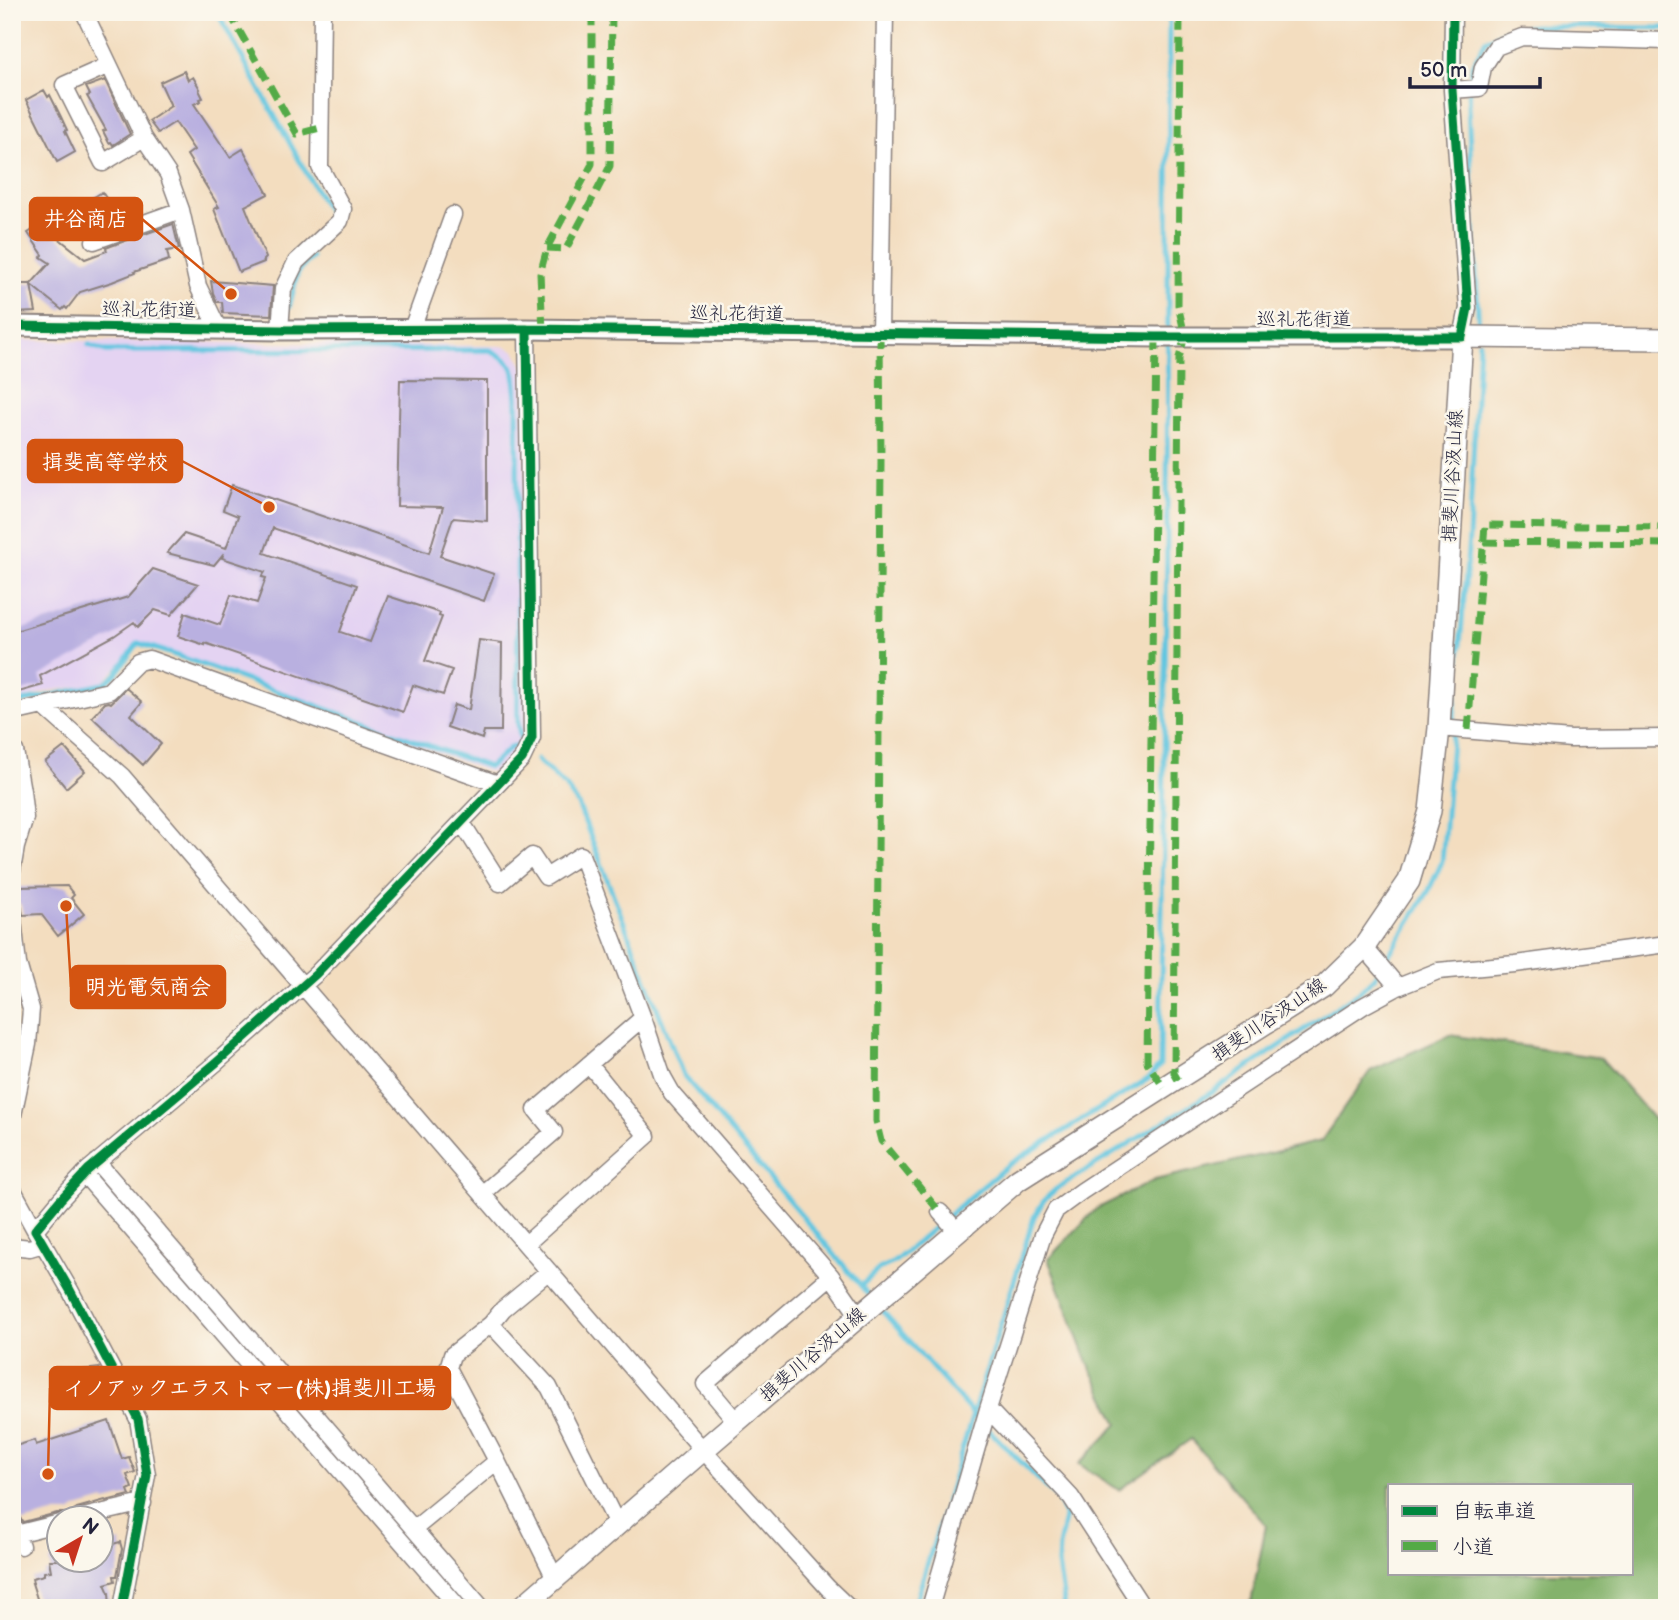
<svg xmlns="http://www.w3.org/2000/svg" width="1679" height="1620" font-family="'Balsamiq Sans','Klee One',sans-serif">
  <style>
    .built { fill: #e4d3f2 }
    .forest { fill: #84b26c; stroke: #536a54; stroke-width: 2; fill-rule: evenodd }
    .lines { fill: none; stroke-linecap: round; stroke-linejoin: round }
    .stream { stroke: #62c6e0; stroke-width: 5 }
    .building { fill: #b9b0e0 }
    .minor-casing { stroke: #8a807d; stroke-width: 19 }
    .tertiary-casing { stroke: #8a807d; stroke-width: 23 }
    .secondary-casing { stroke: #8a807d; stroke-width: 24 }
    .minor { stroke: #fff; stroke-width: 16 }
    .tertiary { stroke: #fff; stroke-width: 19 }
    .secondary { stroke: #fff; stroke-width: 21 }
    .quiet { stroke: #53aa46; stroke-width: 7; stroke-dasharray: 14 7; stroke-linecap: butt }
    .cycleway-casing { stroke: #fbf7ec; stroke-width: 13 }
    .cycleway { stroke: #00873e; stroke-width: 9 }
    .labels { text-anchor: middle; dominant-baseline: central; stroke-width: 5; stroke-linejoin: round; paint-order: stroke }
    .street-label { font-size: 19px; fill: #22223b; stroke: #fbf7ec }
    .leader { fill: none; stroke: #d45411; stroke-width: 2.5 }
    .callout-dot { fill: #d45411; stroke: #fbf7ec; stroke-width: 2.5 }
    .callout { fill: #d45411; stroke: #d45411; stroke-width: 2.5 }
    .callout-label { font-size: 21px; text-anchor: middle; font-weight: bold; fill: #fff }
  </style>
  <rect width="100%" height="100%" fill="#fbf7ec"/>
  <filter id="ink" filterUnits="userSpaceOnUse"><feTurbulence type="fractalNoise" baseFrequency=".0143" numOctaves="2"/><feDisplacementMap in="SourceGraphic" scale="14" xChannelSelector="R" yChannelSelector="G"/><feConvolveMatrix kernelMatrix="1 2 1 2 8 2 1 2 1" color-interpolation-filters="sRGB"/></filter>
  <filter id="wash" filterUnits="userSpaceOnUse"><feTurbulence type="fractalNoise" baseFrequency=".00686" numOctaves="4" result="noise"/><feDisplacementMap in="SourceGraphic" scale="28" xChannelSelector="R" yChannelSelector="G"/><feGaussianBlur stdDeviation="1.57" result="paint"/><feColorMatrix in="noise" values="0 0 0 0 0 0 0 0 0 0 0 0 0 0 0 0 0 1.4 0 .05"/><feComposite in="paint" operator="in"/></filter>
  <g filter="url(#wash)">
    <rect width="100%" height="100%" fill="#f3ddbf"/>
    <path class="built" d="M12,340L501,346L509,348L515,351L524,369L528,731L518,748L499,774L486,771L145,644L136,648L101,684L48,691L12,703Z"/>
    <path class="forest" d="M1450,1035L1601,1058L1667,1134V1608H1250L1266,1525L1191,1439L1119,1490L1079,1464L1118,1424L1088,1363L1048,1259L1096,1209L1155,1180L1321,1141L1370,1071ZM1390,1485H1632V1573H1390Z"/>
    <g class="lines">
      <path class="stream" d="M217,12L328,212
        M289,308L298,272L312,257
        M1479,332L1468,106L1472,65L1486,40L1509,29L1534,26L1667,28
        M89,345L106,351L490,350C518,364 514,370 517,398L518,723L520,737L524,744
        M12,704L104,684L115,675L138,643L181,657L489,767L511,747L524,744L525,746
        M537,760L566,787L578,804L683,1075L872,1299
        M861,1286L879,1269L894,1262L1008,1165L1148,1079L1160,1065L1167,535L1169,12
        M878,1306L973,1414L1059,1500L1065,1517L1059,1547L1058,1564L1065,1608
        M914,1608L973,1414L1034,1217L1044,1200L1056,1189L1206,1096L1359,992L1375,977L1428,892L1442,862L1469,538L1479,342"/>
    </g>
    <g id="blocks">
      <path class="building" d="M184,71L188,80L193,77L200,89L199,90L203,98L200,99L201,101L194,104L230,157L243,149L268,194L245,206L266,258L264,260V262L239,272L214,209L219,207L187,155L194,150L175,122L158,133L149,121L171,106L160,82Z
        M105,80L130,134L113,145L111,142L109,143L103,131L106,130L87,96L90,95L86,87Z
        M44,90L48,97L50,95L61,117L67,130L65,131L75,152L57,162L26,100Z
        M102,192L116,213L114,215L119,221L99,228L83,204Z
        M52,218L63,233L57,237L85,259L107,251L106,248L111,246L173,224L179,249L167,251L169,260L134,272L135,273L112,282L80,292L67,309L65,307L62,310L31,285L36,312L12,313V284H31L50,263L41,257L43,255L28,233Z
        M211,281L273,286L271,315L223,313L222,302H217L213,293Z
        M400,380L487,381V521L453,518L440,556L494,574L484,601L273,528L264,553L357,585L340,632L370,642L388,596L440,613L439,616L442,617L425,661L452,670L443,695L413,685L403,712L205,643V645L178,636L185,613L220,625L231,595L257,603L266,578L262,577L265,572L222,558L224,553L214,565L167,553L184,534L226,548L238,516L223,510L232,485L429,553L443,507L397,506Z
        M153,569L198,584L171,615L155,610L138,627L134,622L114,636L40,676L43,685L12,694V632L128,597Z
        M479,640L502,643L501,731H484L482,739L447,727L454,705L469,710Z
        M126,688L142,702L131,715L161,744L143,765L92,717L105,703L109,702L111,703Z
        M64,747L85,771L66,788L45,762Z
        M67,886L74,895L71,898L84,914L58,936L41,914L23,915L21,905L18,902L17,887Z
        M99,1368L107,1389L108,1402L62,1409L56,1373Z
        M109,1421L122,1459L129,1457L135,1472L127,1475L132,1488L128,1490L130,1495L106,1501L105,1500L77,1508L70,1513H57L23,1522L17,1514L12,1500V1447L35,1440L36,1445Z
        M120,1542L122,1549L117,1576H114L115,1581L105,1584L109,1593L110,1608H40L32,1583H33L32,1578L44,1575V1572L51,1571L49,1560H102V1547Z"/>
    </g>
  </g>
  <g filter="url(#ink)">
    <use href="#blocks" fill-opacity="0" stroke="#8a807d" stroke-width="2"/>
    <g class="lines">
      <g class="minor-casing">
        <path id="minor" d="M84,12L144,138L168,174L181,210L198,286L218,328
          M1453,12L1452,90L1468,308L1462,337
          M109,65L64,85L103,163L144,138
          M1452,90L1479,88L1483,67L1496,47L1522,37L1667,41
          M94,241L181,210
          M412,329L453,215
          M280,330L283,289L296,262L340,221L343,209L320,167L322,12
          M880,333L885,12
          M43,706L122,776L703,1450L828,1588L849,1608
          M12,713L109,691L138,662L149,659L498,784
          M1439,728L1571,739L1667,738
          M12,748L15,751L22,791L25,818L16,847L12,871
          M462,823L500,883L532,856L546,877L581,855L644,1021L663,1077L672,1093L831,1276L859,1316
          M12,911L18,964H12
          M1364,947L1398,987
          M12,1120L28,1044L31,1009L18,964
          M97,1162L482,1608
          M84,1174L459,1608
          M12,1188L35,1230
          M482,1194L554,1132L536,1110L639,1021H644
          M940,1212L958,1232
          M526,1244L647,1136L589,1064
          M12,1246L30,1248L43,1244
          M491,1324L549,1387L617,1524
          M988,1409L1071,1497L1143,1608
          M736,1421L705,1384L831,1276
          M497,1461L555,1578
          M79,1518L143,1503
          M12,1523L21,1546
          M414,1529L497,1461L448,1368L452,1355L491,1324L503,1309L549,1271
          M16,1534L60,1523
          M122,1608L147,1475L138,1419L70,1290L35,1230L60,1200L88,1170L217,1062L316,974L522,759L532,738L527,329
          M930,1608L988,1409L1043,1235L1056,1210L1082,1191L1363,1006L1398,987L1438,971L1515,964L1667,944"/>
      </g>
      <g class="tertiary-casing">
        <path id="tertiary" d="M12,326L280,330L527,329L1156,337H1462"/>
      </g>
      <g class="secondary-casing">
        <path id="secondary" d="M521,1608L703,1450L1018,1180L1324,986L1364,947L1409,881L1430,811L1439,728L1462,337L1667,339"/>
      </g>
      <use href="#minor" class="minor"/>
      <use href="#tertiary" class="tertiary"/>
      <use href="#secondary" class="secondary"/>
      <path class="quiet" d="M229,12L297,134L320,128
        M547,248L566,249L610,166L612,12
        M543,329L540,274L547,248L592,164V12
        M880,333L881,461L876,1121L881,1141L940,1212
        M1156,337L1147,1062L1164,1088
        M1484,542L1667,544
        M1468,730L1485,525L1667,527
        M1178,1080L1174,1073L1179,358L1185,336L1178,305L1180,12"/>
      <g class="cycleway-casing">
        <path id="cycleway" d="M12,326L280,330L527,329L1156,337H1462L1468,308L1452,90L1453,12
          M122,1608L147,1475L138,1419L70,1290L35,1230L60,1200L88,1170L217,1062L316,974L522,759L532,738L527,329"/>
      </g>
      <use href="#cycleway" class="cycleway"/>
    </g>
  </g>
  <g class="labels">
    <g class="street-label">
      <text transform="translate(149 310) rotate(1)">巡礼花街道</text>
      <text transform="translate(737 314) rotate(1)">巡礼花街道</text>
      <text x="1304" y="319">巡礼花街道</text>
      <text transform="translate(1453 476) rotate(-87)">揖斐川谷汲山線</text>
      <text transform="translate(1269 1020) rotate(-34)">揖斐川谷汲山線</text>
      <text transform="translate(813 1355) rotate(-41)">揖斐川谷汲山線</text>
    </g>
  </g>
  <path class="leader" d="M231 294L142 219M269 507L182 461M66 906L71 987M48 1474L50 1388"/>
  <g class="callout-dot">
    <circle cx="231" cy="294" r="7"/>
    <circle cx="269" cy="507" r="7"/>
    <circle cx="66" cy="906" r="7"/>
    <circle cx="48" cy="1474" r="7"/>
  </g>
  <g class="callout">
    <rect x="30" y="198" width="112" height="42" rx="7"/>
    <rect x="28" y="440" width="154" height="42" rx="7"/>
    <rect x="71" y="966" width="154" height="42" rx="7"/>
    <rect x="50" y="1367" width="400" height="42" rx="7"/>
  </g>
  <g class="callout-label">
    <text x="86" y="226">井谷商店</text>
    <text x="105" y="469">揖斐高等学校</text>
    <text x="148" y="994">明光電気商会</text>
    <text x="250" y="1395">イノアックエラストマー(株)揖斐川工場</text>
  </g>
  <rect width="1679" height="1620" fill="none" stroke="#fbf7ec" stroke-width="42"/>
  <rect x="1388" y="1484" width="245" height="91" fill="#fbf7ec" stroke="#a4a2a5" stroke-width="2"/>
  <rect x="1402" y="1506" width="35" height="10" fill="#00873e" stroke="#a4a2a5" stroke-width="2"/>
  <text x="1452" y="1518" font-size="21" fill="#22223b">自転車道</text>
  <rect x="1402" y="1541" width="35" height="10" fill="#53aa46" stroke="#a4a2a5" stroke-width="2"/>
  <text x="1452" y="1554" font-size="21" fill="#22223b">小道</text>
  <g transform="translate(80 1539) rotate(39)"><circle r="33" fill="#fbf7ec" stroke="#a4a2a5" stroke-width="2"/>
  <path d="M0-5L12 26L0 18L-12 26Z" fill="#c8321e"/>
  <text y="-10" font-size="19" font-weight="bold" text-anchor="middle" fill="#22223b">N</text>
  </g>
  <path d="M1410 77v10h130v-10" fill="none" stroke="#22223b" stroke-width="3.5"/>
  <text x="1420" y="77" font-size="21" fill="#22223b" stroke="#fbf7ec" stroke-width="5" paint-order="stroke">50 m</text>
</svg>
